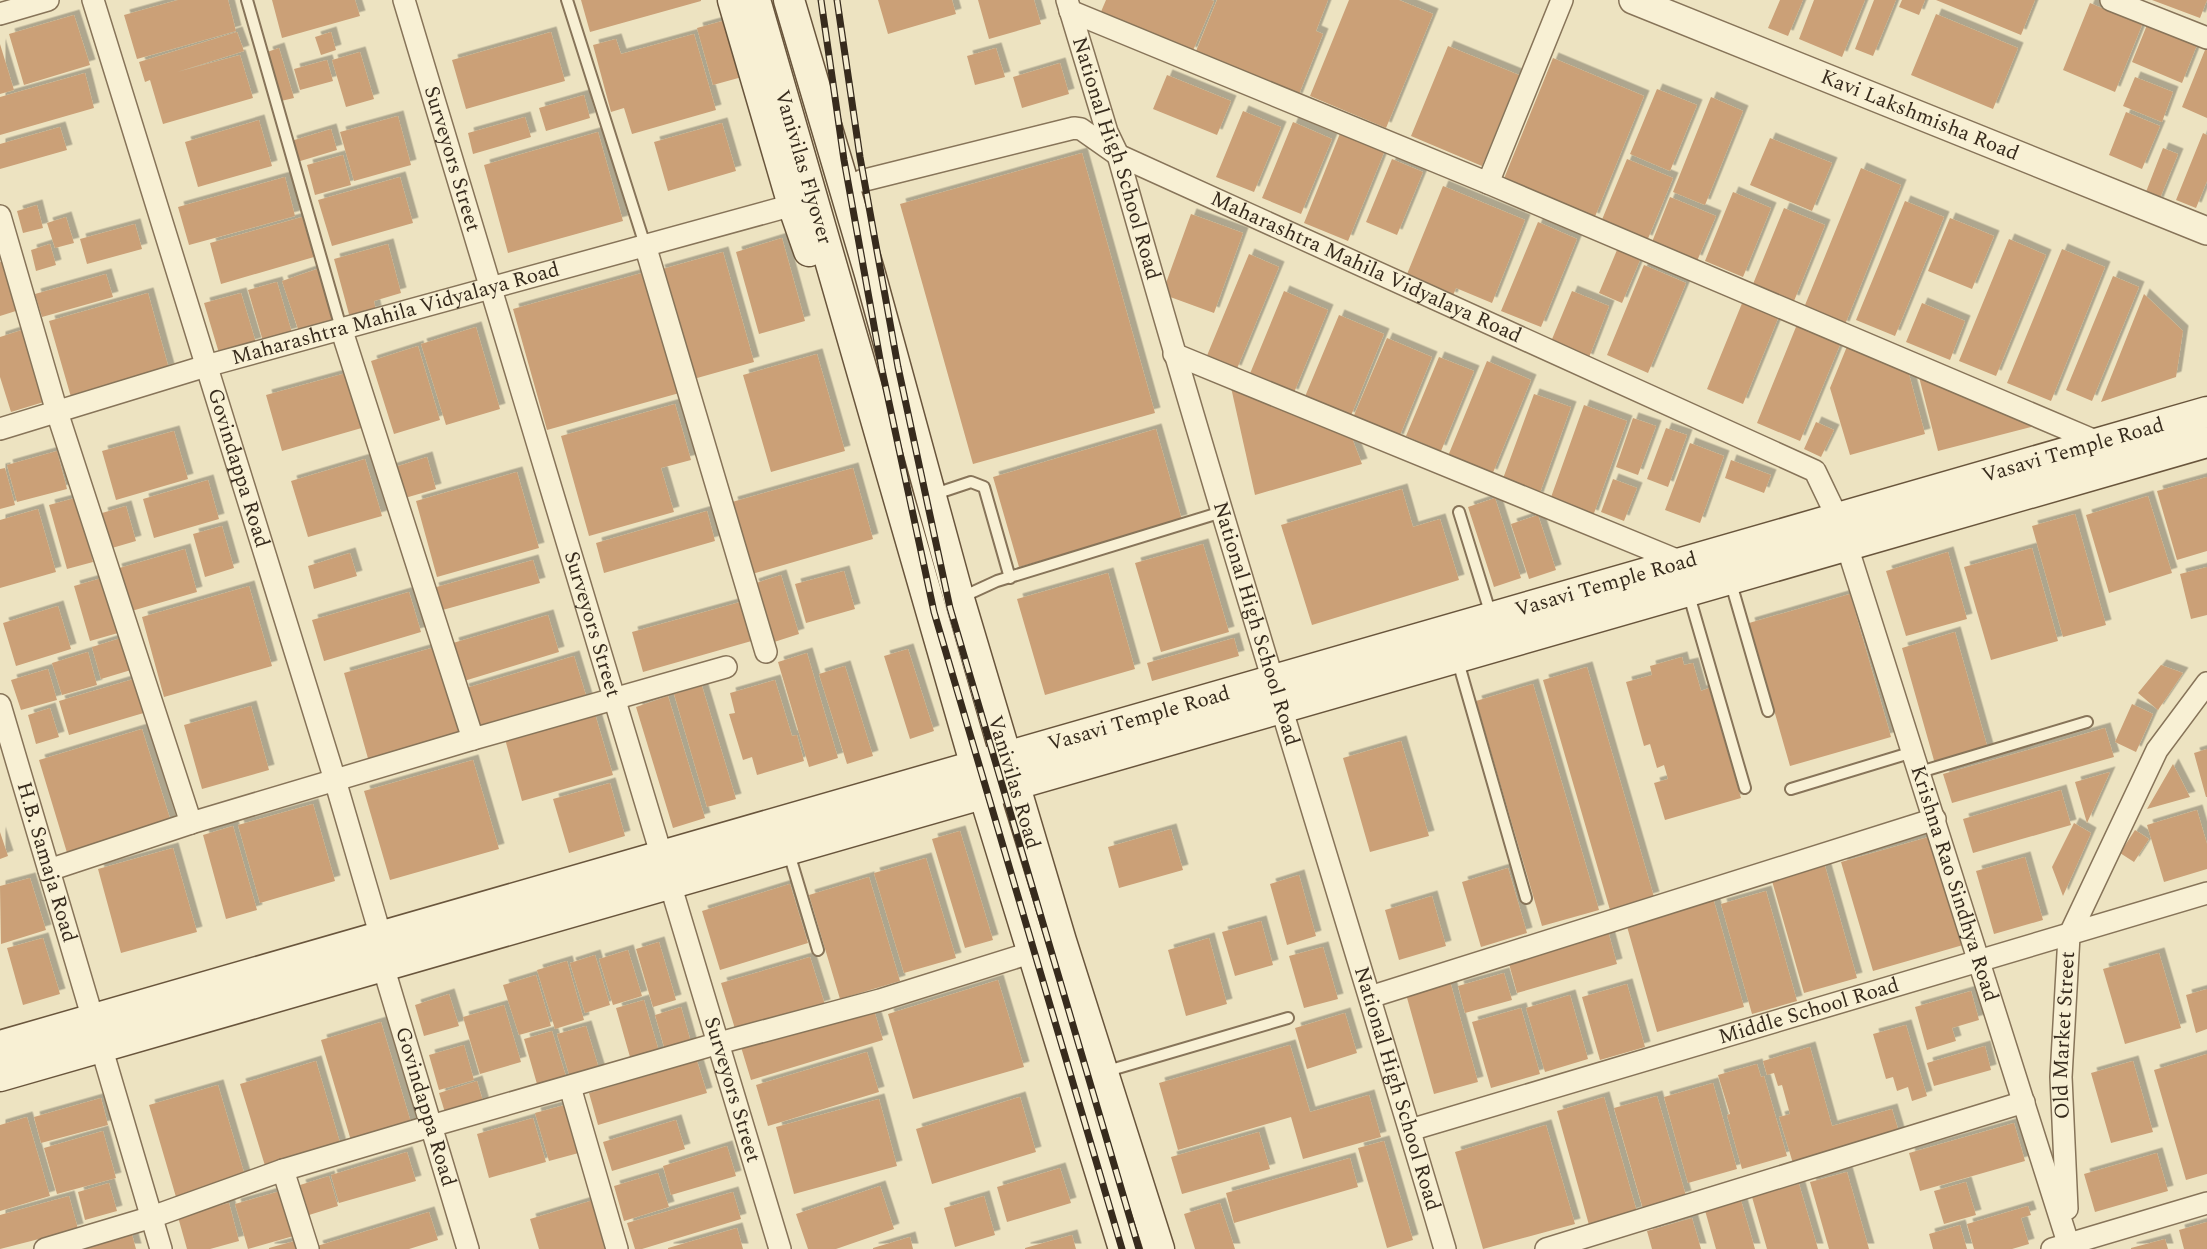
<svg xmlns="http://www.w3.org/2000/svg" width="2207" height="1249" font-family="Spectral,serif">
  <style>
    .building { fill: #cba077; filter: url(#shadow) }
    .lines { fill: none; stroke-linecap: round; stroke-linejoin: round }
    .service-casing { stroke: #877459; stroke-width: 14 }
    .minor-casing { stroke: #877459; stroke-width: 24 }
    .tertiary-casing { stroke: #877459; stroke-width: 30 }
    .secondary-casing { stroke: #69553c; stroke-width: 33 }
    .service { stroke: #f8f0d4; stroke-width: 10 }
    .minor { stroke: #f8f0d4; stroke-width: 21 }
    .tertiary { stroke: #f8f0d4; stroke-width: 27 }
    .secondary { stroke: #f8f0d4; stroke-width: 30 }
    .rail-casing { stroke: #372b1d; stroke-width: 7 }
    .rail { stroke: #f5edd1; stroke-width: 4.5; stroke-dasharray: 14; stroke-linecap: butt }
    .labels { text-anchor: middle; dominant-baseline: central; stroke-width: 4.5; stroke-linejoin: round; paint-order: stroke }
    .street-label { font-size: 21px; fill: #372b1d; stroke: #f5edd1 }
  </style>
  <defs>
    <filter id="shadow"><feDropShadow dx="5.5" dy="-5.5" stdDeviation="0" flood-color="#0004"/></filter>
  </defs>
  <rect width="100%" height="100%" fill="#ede3c1"/>
  <path class="building" d="M178,0H228L236,31L137,59L124,15Z
    M272,0H355L360,16L282,38Z
    M581,0H701V1L590,32Z
    M878,0H952L956,14L888,34Z
    M978,0H1034L1041,24L989,39Z
    M1106,0H1211L1214,1L1192,53L1100,14Z
    M1217,0H1328L1316,31L1323,34L1297,99L1194,56Z
    M1349,0H1399L1433,14L1386,128L1310,96Z
    M1780,0H1803L1788,36L1768,28Z
    M1814,0H1865L1842,57L1799,39Z
    M1874,0H1896L1873,56L1855,49Z
    M1902,0H1925L1919,15L1899,7Z
    M1936,0H2035L2021,35Z
    M2152,0H2207L2200,18Z
    M2090,3L2142,25L2115,92L2063,70Z
    M1936,14L2018,48L1993,109L1911,75Z
    M74,15L90,65L24,85L9,34Z
    M726,20L742,77L713,85L697,28Z
    M2147,25L2197,45L2182,83L2132,62Z
    M237,32L244,51L177,72L240,55L253,98L163,124L150,80L145,82L139,62Z
    M331,32L336,50L321,55L315,37Z
    M551,32L565,81L466,109L452,60Z
    M694,34L716,110L632,134L624,108L611,112L593,45L616,39L621,54Z
    M0,44L14,90L0,94Z
    M2207,45V118L2182,107Z
    M1448,46L1519,75L1482,166L1411,136Z
    M279,48L294,98L281,101L267,52Z
    M996,48L1005,77L975,85L967,56Z
    M360,52L374,99L346,107L332,60Z
    M1553,58L1644,96L1594,219L1503,181Z
    M327,60L333,81L300,90L294,69Z
    M1060,63L1069,94L1022,108L1013,77Z
    M85,73L94,108L0,135V97Z
    M1167,75L1231,101L1217,135L1153,109Z
    M2135,77L2173,92L2162,122L2123,106Z
    M1657,89L1697,105L1670,171L1630,154Z
    M584,95L590,118L546,131L539,108Z
    M1711,97L1743,111L1705,205L1673,192Z
    M1243,111L1281,127L1254,192L1216,177Z
    M2126,112L2160,126L2142,169L2109,155Z
    M398,116L411,165L354,181L340,132Z
    M525,117L531,137L473,154L468,133Z
    M259,120L272,166L198,187L185,142Z
    M1293,122L1332,139L1301,214L1262,198Z
    M722,123L736,171L668,191L654,142Z
    M60,127L67,150L0,169V144Z
    M331,129L337,150L297,162L291,141Z
    M1341,131L1385,150L1348,241L1304,223Z
    M598,132L623,221L508,253L484,165Z
    M2203,133L2207,135V181L2196,208L2176,200Z
    M1770,138L1832,163L1812,211L1750,185Z
    M2163,148L2178,154L2158,203L2144,197Z
    M1082,153L1155,413L973,464L900,204Z
    M343,155L351,185L315,195L307,165Z
    M1392,159L1423,172L1397,235L1366,222Z
    M1627,159L1673,178L1647,241L1601,222Z
    M1861,168L1901,185L1844,327L1803,310Z
    M285,177L295,216L189,245L178,207Z
    M400,177L413,223L332,246L318,200Z
    M1443,186L1525,220L1492,303L1456,288L1452,298L1405,279Z
    M1733,192L1771,208L1743,277L1705,261Z
    M1670,197L1716,216L1697,261L1652,242Z
    M1905,201L1944,217L1895,336L1856,320Z
    M37,205L43,228L23,233L17,211Z
    M1784,208L1825,225L1794,301L1753,284Z
    M1191,214L1243,233L1214,313L1162,294Z
    M66,217L74,243L55,248L47,223Z
    M302,217L314,257L221,284L210,243Z
    M1950,218L1994,236L1972,289L1928,271Z
    M1538,222L1577,239L1541,327L1501,311Z
    M135,224L142,249L87,264L80,239Z
    M782,238L805,321L759,334L736,252Z
    M2009,239L2046,255L1996,376L1959,361Z
    M50,244L56,265L36,271L31,250Z
    M388,244L401,293L374,301L376,311L350,318L334,259Z
    M2062,249L2105,267L2051,401L2007,383Z
    M1617,250L1640,260L1622,303L1599,293Z
    M723,252L754,362L690,380L659,270Z
    M1249,254L1279,267L1236,371L1206,358Z
    M5,260L19,310L0,316V262Z
    M1644,265L1686,283L1648,373L1607,355Z
    M317,269L334,320L299,332L282,281Z
    M649,271L683,392L547,430L513,309Z
    M106,274L113,297L42,317L35,294Z
    M2113,276L2139,287L2092,401L2066,390Z
    M277,282L292,333L263,341L248,290Z
    M1284,291L1328,310L1293,395L1249,376Z
    M1572,291L1609,306L1588,360L1550,344Z
    M148,293L169,369L71,397L49,321Z
    M241,293L256,343L219,353L204,303Z
    M2144,294L2183,331L2176,377L2101,402Z
    M1745,296L1781,311L1743,404L1707,389Z
    M1922,303L1965,321L1950,360L1906,342Z
    M1339,315L1384,334L1350,418L1304,399Z
    M1798,322L1842,340L1800,441L1757,423Z
    M476,327L500,409L446,425L421,344Z
    M25,329L47,401L11,412L0,377V337Z
    M1387,338L1432,357L1398,440L1352,420Z
    M1848,344L1906,363L1925,434L1850,455L1830,388Z
    M418,346L440,420L394,434L371,361Z
    M817,354L845,451L771,472L743,375Z
    M1439,357L1474,371L1441,451L1406,436Z
    M1487,361L1531,380L1492,475L1448,456Z
    M350,372L365,427L282,451L266,395Z
    M1919,377L2036,424L2031,427L1938,451Z
    M1230,383L1350,433L1362,464L1255,495Z
    M1534,394L1571,407L1538,498L1501,484Z
    M675,404L691,460L661,468L674,512L589,536L561,436Z
    M1584,405L1627,421L1593,516L1550,500Z
    M1633,418L1656,426L1638,475L1616,467Z
    M1816,422L1834,430L1821,457L1804,449Z
    M1666,428L1687,435L1668,487L1647,479Z
    M1156,429L1182,520L1019,567L993,477Z
    M174,431L188,479L116,500L102,451Z
    M1690,443L1724,456L1700,523L1665,510Z
    M57,451L67,489L17,502L7,465Z
    M427,457L436,489L398,500L389,469Z
    M365,459L382,516L308,537L291,481Z
    M1731,460L1771,475L1764,493L1725,478Z
    M5,468L15,505L0,509V469Z
    M853,468L873,539L752,574L732,502Z
    M517,472L539,548L437,577L416,501Z
    M2207,477V551L2177,560L2157,491Z
    M1613,479L1637,488L1624,521L1601,512Z
    M208,480L219,519L154,538L143,499Z
    M1402,489L1413,527L1440,519L1459,580L1312,625L1281,525Z
    M2148,496L2172,573L2109,593L2086,515Z
    M75,498L93,562L67,569L49,505Z
    M1495,498L1521,578L1494,587L1468,507Z
    M126,506L136,541L112,548L102,513Z
    M38,509L56,572L0,588V520Z
    M707,511L715,541L604,573L596,543Z
    M2075,514L2106,625L2063,637L2032,526Z
    M1538,515L1556,570L1529,579L1511,524Z
    M222,526L234,568L205,577L193,534Z
    M1203,544L1229,632L1161,652L1135,563Z
    M2032,548L2058,641L1991,660L1964,567Z
    M185,549L197,592L128,612L116,569Z
    M1948,552L1967,619L1906,636L1886,571Z
    M350,553L357,576L314,589L308,566Z
    M533,560L540,583L439,611L433,588Z
    M2207,567V615L2191,619L2180,574Z
    M844,571L855,609L806,623L795,584Z
    M1108,573L1135,669L1045,695L1017,599Z
    M781,575L799,634L771,643L753,584Z
    M102,578L118,633L90,641L74,586Z
    M249,586L272,666L164,697L142,617Z
    M409,592L421,632L324,661L312,620Z
    M1850,594L1891,737L1790,766L1749,623Z
    M744,601L755,640L643,672L632,632Z
    M58,606L71,649L16,666L3,623Z
    M548,615L559,652L464,681L453,643Z
    M1955,632L1988,749L1935,764L1902,648Z
    M121,638L131,670L101,679L92,647Z
    M1234,638L1239,656L1152,681L1147,663Z
    M435,647L461,736L369,762L344,673Z
    M908,649L934,731L910,739L884,656Z
    M88,652L97,685L62,695L52,663Z
    M807,653L838,758L809,767L778,662Z
    M574,656L588,702L477,735L463,689Z
    M1682,657L1684,665L1693,663L1701,691L1709,688L1741,798L1665,820L1654,783L1668,779L1664,765L1657,768L1650,744L1644,746L1626,682L1652,675L1650,666Z
    M2161,665L2183,673L2158,710L2138,693Z
    M845,666L873,756L847,764L819,674Z
    M1587,667L1654,897L1610,910L1543,680Z
    M48,669L57,700L21,710L11,680Z
    M137,678L147,712L69,735L59,701Z
    M775,680L792,736L797,735L804,761L757,775L752,757L743,760L729,714L735,713L730,693Z
    M1533,684L1599,910L1542,926L1476,701Z
    M702,686L736,799L707,807L674,694Z
    M668,696L705,818L673,828L636,707Z
    M2132,704L2153,714L2136,752L2115,742Z
    M251,706L269,770L202,789L184,725Z
    M50,708L59,737L36,744L28,715Z
    M595,714L613,775L522,801L505,739Z
    M2105,728L2114,757L1952,803L1943,774Z
    M142,729L172,825L68,856L39,760Z
    M1401,741L1429,836L1370,852L1343,758Z
    M2207,749V797H2206L2194,753Z
    M473,760L499,849L390,880L364,791Z
    M2173,764L2190,797L2147,809Z
    M2110,772L2087,823L2075,782Z
    M610,783L625,836L569,853L553,799Z
    M2061,790L2071,825L1973,853L1963,819Z
    M313,804L335,881L260,903L238,825Z
    M2197,810L2207,844V869L2164,882L2147,825Z
    M2074,823L2091,833L2063,896L2052,867Z
    M233,826L257,910L226,919L203,835Z
    M1171,829L1183,870L1119,888L1108,847Z
    M2135,830L2149,839L2134,862L2120,853Z
    M960,831L993,940L965,948L932,839Z
    M0,832L8,856L0,859Z
    M1932,836L1963,945L1873,971L1841,862Z
    M173,848L197,932L121,953L98,869Z
    M2025,857L2043,920L1994,934L1976,871Z
    M926,858L956,958L904,973L874,873Z
    M1825,866L1857,978L1804,993L1772,881Z
    M1508,868L1527,933L1481,947L1462,882Z
    M1299,875L1316,936L1287,945L1270,884Z
    M869,877L900,981L840,999L809,895Z
    M30,878L46,930L1,944L0,886Z
    M790,884L808,943L720,970L702,911Z
    M1766,891L1797,1001L1752,1014L1721,904Z
    M1432,896L1446,946L1399,960L1385,910Z
    M1713,898L1744,1007L1657,1032L1626,923Z
    M1261,921L1273,965L1235,976L1222,932Z
    M1608,931L1617,964L1517,993L1508,960Z
    M43,938L60,994L23,1005L7,948Z
    M1209,938L1227,1004L1186,1016L1168,950Z
    M659,942L676,1000L653,1007L636,949Z
    M1323,947L1338,999L1304,1008L1289,956Z
    M628,950L642,996L613,1005L599,959Z
    M2159,953L2181,1028L2125,1044L2103,969Z
    M595,955L610,1005L585,1013L570,963Z
    M810,957L825,1005L736,1032L721,983Z
    M567,961L584,1020L555,1029L537,970Z
    M1504,973L1512,1000L1465,1013L1458,986Z
    M1448,974L1478,1082L1434,1094L1404,987Z
    M536,975L551,1026L519,1035L503,985Z
    M998,980L1024,1067L913,1099L888,1014Z
    M1627,984L1645,1047L1600,1060L1582,997Z
    M2207,989V1029L2196,1033L2186,995Z
    M1971,991L1979,1020L1952,1028L1956,1041L1927,1050L1915,1007Z
    M449,994L459,1026L424,1036L415,1005Z
    M1570,995L1588,1059L1545,1072L1526,1008Z
    M644,1000L660,1055L632,1064L616,1008Z
    M504,1005L521,1062L480,1074L463,1017Z
    M681,1007L692,1046L666,1054L655,1015Z
    M873,1007L883,1040L751,1080L741,1047Z
    M1521,1008L1540,1074L1491,1088L1472,1022Z
    M1345,1013L1357,1053L1307,1069L1295,1028Z
    M381,1022L412,1126L352,1144L321,1040Z
    M1906,1025L1927,1096L1912,1101L1908,1087L1897,1091L1893,1077L1886,1079L1873,1034Z
    M586,1026L600,1072L571,1081L557,1034Z
    M552,1031L568,1083L539,1091L524,1039Z
    M464,1045L474,1080L439,1090L429,1055Z
    M1290,1045L1310,1112L1369,1095L1381,1137L1303,1159L1291,1117L1178,1150L1159,1083Z
    M1985,1046L1991,1070L1934,1086L1927,1063Z
    M1810,1047L1832,1126L1892,1109L1901,1139L1795,1170L1779,1117L1790,1114L1782,1085L1778,1086L1774,1073L1767,1075L1763,1061Z
    M867,1052L879,1092L768,1126L756,1085Z
    M2207,1054V1174L2186,1180L2154,1070Z
    M316,1061L341,1146L266,1169L240,1084Z
    M697,1061L707,1093L598,1125L589,1093Z
    M2133,1061L2153,1132L2111,1143L2091,1073Z
    M1757,1064L1761,1077L1764,1076L1787,1156L1742,1169L1727,1115L1730,1114L1718,1075Z
    M477,1081L485,1108L447,1119L439,1093Z
    M1713,1083L1737,1169L1688,1183L1664,1097Z
    M218,1085L245,1176L176,1197L149,1105Z
    M1657,1096L1686,1196L1643,1209L1614,1108Z
    M1020,1097L1036,1152L932,1184L916,1129Z
    M1604,1097L1637,1212L1589,1225L1557,1111Z
    M101,1098L108,1125L41,1143L34,1117Z
    M879,1099L897,1166L794,1194L776,1127Z
    M572,1103L586,1151L549,1161L535,1113Z
    M27,1117L50,1196L0,1211V1125Z
    M533,1118L546,1162L489,1178L477,1134Z
    M676,1120L685,1149L612,1171L603,1142Z
    M2014,1123L2025,1161L1920,1191L1909,1153Z
    M1546,1125L1575,1224L1483,1249L1455,1152Z
    M103,1131L116,1178L57,1194L44,1148Z
    M1259,1132L1270,1169L1182,1194L1171,1157Z
    M1384,1141L1413,1240L1387,1248L1358,1148Z
    M727,1146L736,1176L671,1195L663,1166Z
    M407,1152L416,1181L339,1203L331,1175Z
    M2157,1153L2168,1191L2095,1212L2084,1174Z
    M1350,1158L1358,1187L1234,1223L1226,1193Z
    M1060,1168L1071,1203L1007,1222L997,1187Z
    M1847,1172L1869,1249H1829L1810,1182Z
    M658,1173L669,1207L624,1221L614,1186Z
    M329,1176L338,1206L309,1215L300,1185Z
    M1966,1182L1976,1215L1944,1224L1934,1191Z
    M109,1183L117,1211L85,1220L78,1192Z
    M1799,1184L1818,1249H1767L1752,1197Z
    M880,1186L894,1229L836,1249H808L796,1214Z
    M284,1190L297,1235L248,1249L235,1204Z
    M733,1192L741,1219L642,1249H635L627,1223Z
    M69,1196L78,1229L0,1249V1215Z
    M984,1196L995,1235L955,1247L944,1208Z
    M1740,1197L1755,1249H1716L1704,1207Z
    M597,1199L611,1249H539L530,1219Z
    M229,1203L239,1241L210,1249H187L178,1217Z
    M1220,1203L1235,1249H1195L1184,1214Z
    M2028,1206L2031,1215L2021,1218L2029,1244L2012,1249H1974L1967,1224Z
    M429,1212L438,1240L409,1249H318L317,1246Z
    M1692,1218L1701,1249H1652L1647,1231Z
    M2207,1222V1249H2184L2179,1230Z
    M1960,1225L1967,1249H1933L1929,1234Z
    M737,1228L743,1249H668V1248Z
    M131,1231L136,1249H69Z
    M1072,1235L1076,1249H1025V1248Z
    M910,1237L913,1249H873V1248Z
    M302,1239L304,1249H269V1248Z
    M2165,1239L2168,1249H2131V1248Z"/>
  <g class="lines">
    <g class="service-casing">
      <path id="service" d="M247,0L341,328
        M567,0L645,245
        M932,495L971,482L984,487L1010,578
        M1459,512L1491,615
        M1730,580L1768,711
        M1688,592L1745,788
        M960,598L997,581L1222,512
        M1457,658L1526,898
        M1920,772L2087,722
        M1791,789L1913,752
        M788,850L818,950
        M1104,1072L1288,1018"/>
    </g>
    <g class="minor-casing">
      <g id="minor">
        <path id="s1" d="M93,0L335,780L381,937"/>
        <path id="s2" d="M404,0L780,1249"/>
        <path id="s3" d="M1067,0L1107,132L1118,155C1221,521 1337,884 1445,1249"/>
        <path d="M2111,0L2207,38"/>
        <path d="M1070,11L1488,183L2100,443L2101,447"/>
        <path d="M0,14L48,0"/>
        <path id="s4" d="M861,181L1074,128L1081,129L1118,155L1815,471L1838,519L1847,546L2070,1249"/>
        <path d="M1488,183L1562,0"/>
        <path d="M0,216L57,412L191,823"/>
        <path d="M645,245L766,652"/>
        <path d="M341,328L473,739"/>
        <path d="M1174,354L1684,563"/>
        <path id="s5" d="M0,429L206,366L793,205"/>
        <path id="s6" d="M0,705L161,1249"/>
        <path d="M49,870L191,823L473,739L726,667"/>
        <path id="s7" d="M383,966L468,1249"/>
        <path d="M1370,997L1935,819"/>
        <path d="M570,1087L617,1249"/>
        <path id="s8" d="M1410,1130L2207,893"/>
        <path d="M283,1170L308,1249"/>
        <path id="s9" d="M2067,1209L2061,1077L2069,936L2157,750L2207,683"/>
        <path d="M45,1249L152,1217L283,1170L431,1126L719,1043L880,1000L1033,952"/>
        <path d="M1546,1249L2024,1102"/>
        <path d="M2052,1249L2207,1203"/>
      </g>
    </g>
    <g class="tertiary-casing">
      <g id="tertiary">
        <path id="s10" d="M1633,0L2207,231"/>
      </g>
    </g>
    <g class="secondary-casing">
      <g id="secondary">
        <path d="M733,0L793,205L809,251"/>
        <path id="s11" d="M755,0L984,794L1124,1249"/>
        <path id="s12" d="M789,0L870,274L959,599L1061,941L1159,1249"/>
        <path id="s13" d="M0,1046L2207,412"/>
        <path d="M0,1076L2207,442"/>
      </g>
    </g>
    <use href="#service" class="service"/>
    <use href="#minor" class="minor"/>
    <use href="#tertiary" class="tertiary"/>
    <use href="#secondary" class="secondary"/>
    <g class="rail-casing">
      <path id="rail" d="M821,0L844,160L882,370L934,612L1122,1249
        M837,0L860,157L898,367L950,608L1139,1249"/>
    </g>
    <use href="#rail" class="rail"/>
  </g>
  <g class="labels">
    <g class="street-label">
      <text stroke="none"><textPath href="#s10" startOffset="309">Kavi Lakshmisha Road</textPath></text>
      <text stroke="none"><textPath href="#s2" startOffset="166">Surveyors Street</textPath></text>
      <text stroke="none"><textPath href="#s3" startOffset="166">National High School Road</textPath></text>
      <text stroke="none"><textPath href="#s11" startOffset="174">Vanivilas Flyover</textPath></text>
      <text stroke="none"><textPath href="#s4" startOffset="544">Maharashtra Mahila Vidyalaya Road</textPath></text>
      <text stroke="none"><textPath href="#s5" startOffset="412">Maharashtra Mahila Vidyalaya Road</textPath></text>
      <text stroke="none"><textPath href="#s13" startOffset="2157">Vasavi Temple Road</textPath></text>
      <text stroke="none"><textPath href="#s1" startOffset="490">Govindappa Road</textPath></text>
      <text stroke="none"><textPath href="#s13" startOffset="1671">Vasavi Temple Road</textPath></text>
      <text stroke="none"><textPath href="#s2" startOffset="652">Surveyors Street</textPath></text>
      <text stroke="none"><textPath href="#s3" startOffset="652">National High School Road</textPath></text>
      <text stroke="none"><textPath href="#s13" startOffset="1185">Vasavi Temple Road</textPath></text>
      <text stroke="none"><textPath href="#s12" startOffset="814">Vanivilas Road</textPath></text>
      <text stroke="none"><textPath href="#s6" startOffset="164">H.B. Samaja Road</textPath></text>
      <text stroke="none"><textPath href="#s4" startOffset="1473">Krishna Rao Sindhya Road</textPath></text>
      <text stroke="none"><textPath href="#s8" startOffset="416">Middle School Road</textPath></text>
      <text stroke="none"><textPath href="#s9" startOffset="174">Old Market Street</textPath></text>
      <text stroke="none"><textPath href="#s3" startOffset="1138">National High School Road</textPath></text>
      <text stroke="none"><textPath href="#s2" startOffset="1138">Surveyors Street</textPath></text>
      <text stroke="none"><textPath href="#s7" startOffset="147">Govindappa Road</textPath></text>
    </g>
  </g>
</svg>
